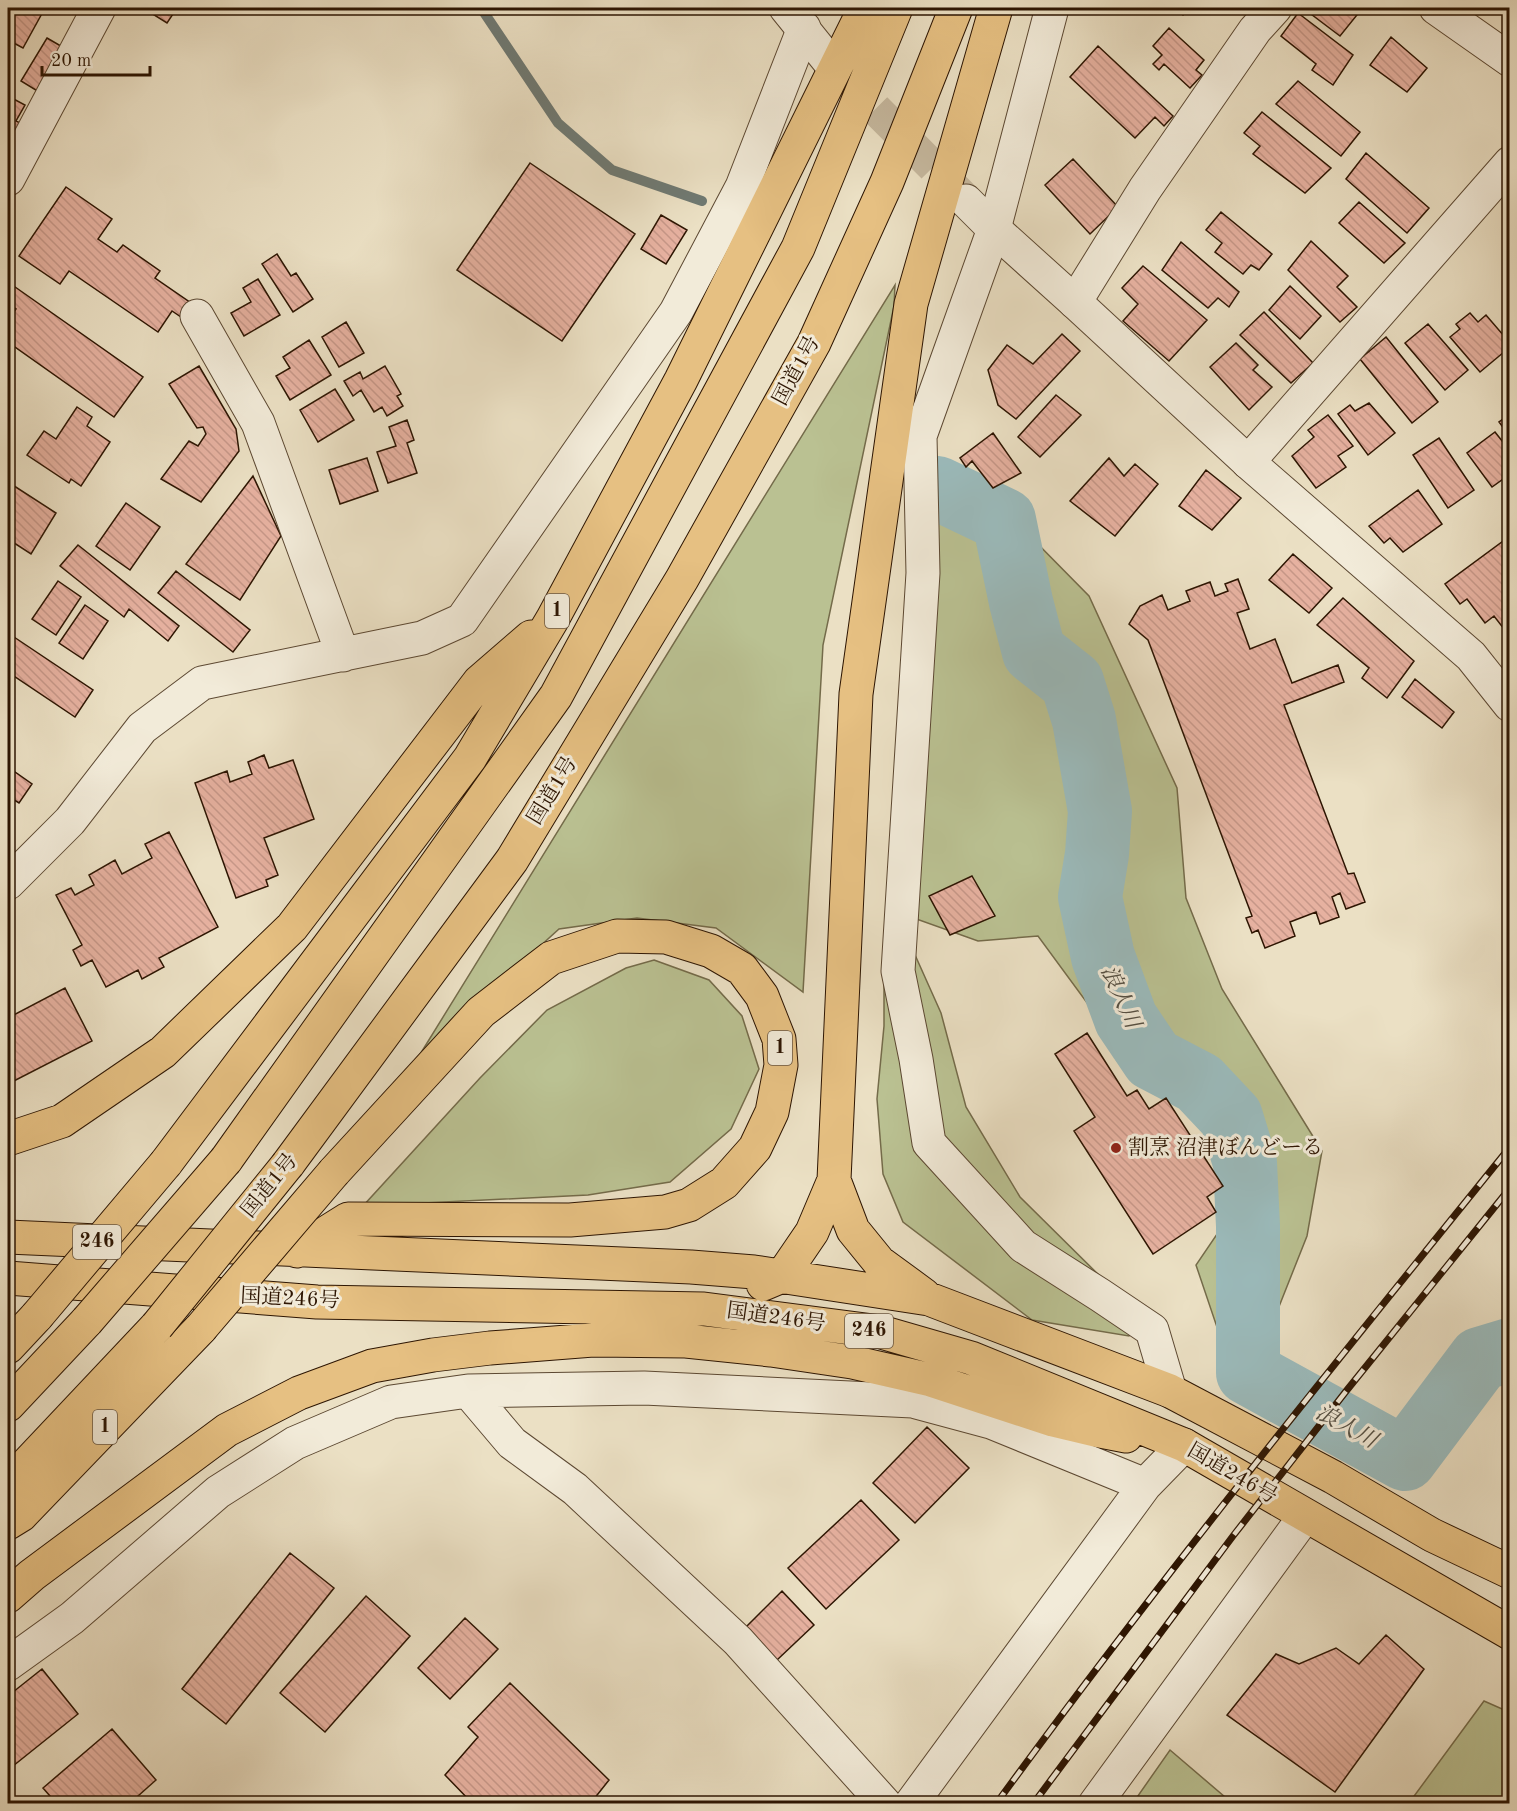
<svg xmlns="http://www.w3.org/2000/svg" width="1517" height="1811" font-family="'Old Standard TT','Noto Serif JP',serif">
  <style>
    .green { fill: #bac192; stroke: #746b4a; stroke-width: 1.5 }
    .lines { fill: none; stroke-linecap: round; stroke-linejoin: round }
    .stream { stroke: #6f7972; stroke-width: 10 }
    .river { stroke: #9bbbbc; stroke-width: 64 }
    .building { fill: url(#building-back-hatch); stroke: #2d1502; stroke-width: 1.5 }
    .tertiary-tunnel { stroke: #c5b79d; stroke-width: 33; stroke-dasharray: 33 16; stroke-linecap: butt }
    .minor-casing { stroke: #5c4832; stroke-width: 35 }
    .tertiary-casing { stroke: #5c4832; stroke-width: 35 }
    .trunk-casing { stroke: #2d1502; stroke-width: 35 }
    .minor { stroke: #f2ebd9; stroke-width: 33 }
    .tertiary { stroke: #f2ebd9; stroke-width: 33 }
    .trunk { stroke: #e6c082; stroke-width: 33 }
    .rail-casing { stroke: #2d1502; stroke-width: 7 }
    .rail { stroke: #f2ebd9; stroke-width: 4.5; stroke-dasharray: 14; stroke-linecap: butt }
    .trunk-bridge-casing { stroke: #2d1502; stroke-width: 35; stroke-linecap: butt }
    .trunk-bridge { stroke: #e6c082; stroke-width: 33 }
    .poi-dot { fill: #8f2418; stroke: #f2ebd9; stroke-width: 2 }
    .labels { text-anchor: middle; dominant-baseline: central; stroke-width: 6; stroke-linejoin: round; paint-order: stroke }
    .shield { fill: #f2ebd9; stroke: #685542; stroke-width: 1.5 }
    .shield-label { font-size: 20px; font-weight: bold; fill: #2d1502 }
    .street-label { font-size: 21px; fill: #2d1502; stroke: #f2ebd9 }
    .poi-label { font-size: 21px; fill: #2d1502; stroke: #f2ebd9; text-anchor: start }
    .water-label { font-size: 22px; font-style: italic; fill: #544f43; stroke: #f2ebd9 }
  </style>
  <defs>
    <pattern id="building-back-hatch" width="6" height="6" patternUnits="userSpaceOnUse" patternTransform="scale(1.5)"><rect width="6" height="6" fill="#e6b1a0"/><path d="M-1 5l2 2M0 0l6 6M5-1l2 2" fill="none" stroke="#c69788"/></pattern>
  </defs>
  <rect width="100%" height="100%" fill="#ebe0c4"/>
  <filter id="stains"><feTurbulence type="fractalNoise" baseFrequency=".00333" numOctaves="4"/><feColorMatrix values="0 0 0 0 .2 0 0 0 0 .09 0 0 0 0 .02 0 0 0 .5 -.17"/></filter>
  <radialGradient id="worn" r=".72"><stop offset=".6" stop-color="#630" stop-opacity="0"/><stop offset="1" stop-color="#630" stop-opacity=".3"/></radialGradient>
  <path class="green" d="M895,285L894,306L823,645L803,992L716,928L637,918L559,929L419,1056Z
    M937,509L1020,526L1089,596L1177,788L1186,898L1222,989L1322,1151L1307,1236L1261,1352L1241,1370L1222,1342L1196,1265L1228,1218L1223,1158L1168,1067L1127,1071L1107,1030L1038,936L978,941L908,916Z
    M907,937L941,1013L966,1107L1020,1197L1116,1292L1144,1310L1129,1336L1032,1320L903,1222L883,1174L877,1099L884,1026V966Z
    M654,960L709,980L742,1016L759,1069L731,1129L670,1182L588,1195L363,1206L480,1078L547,1010L626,968Z
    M1484,1701L1509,1712V1803H1409Z
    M1170,1750L1232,1803H1133Z"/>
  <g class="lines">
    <path class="stream" d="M481,8L558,123L612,170L702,201"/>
    <path class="river" d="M937,488L1004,520L1021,602L1034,652L1072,682L1084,720L1100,811L1097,854L1090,897L1103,957L1126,1019L1153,1059L1199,1083L1231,1117L1245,1163L1248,1226V1373L1405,1459L1480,1359L1510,1350"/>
  </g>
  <path class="building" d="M8,8H45L23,48L8,40Z
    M143,8H177L167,23Z
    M1174,8H1189L1183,15Z
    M1303,8H1358L1361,10L1340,36Z
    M1298,13L1353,55L1333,85L1312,70L1316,64L1281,36Z
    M1169,28L1204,60L1196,70L1202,75L1190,88L1164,64L1159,70L1153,64L1162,55L1153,46Z
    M1391,37L1427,68L1407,92L1370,65Z
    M47,38L66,49L39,92L21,81Z
    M1098,46L1173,116L1164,126L1155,117L1135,138L1070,77Z
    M8,57L13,60L8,70Z
    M1298,81L1360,132L1341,156L1276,104Z
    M8,96L25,105L16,121L24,125L12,147L8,144Z
    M1262,112L1331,168L1305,193L1253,154L1260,146L1244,133Z
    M1366,153L1429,208L1407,233L1346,179Z
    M1073,159L1118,207L1090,234L1045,185Z
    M530,163L635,234L562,341L457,270Z
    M66,187L112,219L98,239L117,252L123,245L160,271L155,278L191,303L181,317L172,311L158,332L69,271L60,284L19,256Z
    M1359,202L1405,243L1384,263L1339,223Z
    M1221,212L1272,254L1259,270L1251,265L1243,274L1215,252L1222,243L1206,230Z
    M661,215L687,230L666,264L641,249Z
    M1311,241L1348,276L1337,287L1357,307L1340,322L1288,270Z
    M1181,242L1239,292L1229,307L1218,298L1208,308L1162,270Z
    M277,254L291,276L296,273L313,299L293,312L262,264Z
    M1143,266L1207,320L1169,361L1123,321L1138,304L1122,288Z
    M258,279L280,315L244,336L231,313L251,302L243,288Z
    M8,282L143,377L114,417L8,342V320L16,309L8,303Z
    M1290,286L1321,316L1300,339L1269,310Z
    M1264,312L1313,363L1291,383L1240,335Z
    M1470,313L1478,322L1486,315L1510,343V347L1480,372L1450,337L1460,329L1456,324Z
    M346,322L364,353L339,367L322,337Z
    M1428,324L1468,370L1445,390L1405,343Z
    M1062,334L1080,351L1016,419L998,405L988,370L1007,345L1033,364Z
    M1386,337L1438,402L1412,423L1360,359Z
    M309,340L331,375L290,400L276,376L290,368L283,357Z
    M1236,343L1258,365L1253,370L1272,387L1249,410L1210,367Z
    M199,366L236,429L239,451L201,502L161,479L189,441L198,446L206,434L203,427L197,428L169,384Z
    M385,366L401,394L397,396L403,406L387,416L382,407L374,412L361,390L353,396L344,381L360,372L363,379Z
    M335,389L354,420L318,442L300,410Z
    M1056,395L1081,415L1040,457L1018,437Z
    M1369,403L1395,433L1368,455L1338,414L1350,405L1355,411Z
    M77,407L92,417L87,426L110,442L81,486L71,479L69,483L27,455L44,431L56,439Z
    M1510,414V437L1499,422Z
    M1328,415L1353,446L1338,456L1346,467L1316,488L1292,456L1314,437L1308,430Z
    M407,420L414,440L407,443L417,473L388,483L377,452L396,446L389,427Z
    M1495,432L1510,451V474L1492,487L1467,453Z
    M993,433L1021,473L993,488L972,461L966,467L960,458Z
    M1439,438L1474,490L1448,508L1413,455Z
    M367,458L378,491L340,504L329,470Z
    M1109,458L1124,476L1135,464L1158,484L1115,536L1070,501Z
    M1206,470L1241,498L1212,530L1179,506Z
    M253,476L281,536L240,600L186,564Z
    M8,482L56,513L31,554L8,539Z
    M1418,490L1442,524L1403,552L1390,538L1384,543L1369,526Z
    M126,503L160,527L130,570L96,546Z
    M1510,536V604L1507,606L1510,610V624L1504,629L1494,616L1485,623L1467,599L1460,604L1445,584Z
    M78,545L179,626L168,641L129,609L124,617L60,566Z
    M1293,554L1332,588L1309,613L1269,580Z
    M176,571L250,630L233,652L158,593Z
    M1238,579L1249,609L1237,613L1250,649L1275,639L1292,683L1338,665L1344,682L1284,705L1348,874L1354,873L1365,902L1346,909L1340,893L1332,897L1339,917L1320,924L1316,912L1290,922L1295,936L1265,948L1258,930L1252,933L1246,918L1252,916L1148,640L1129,624L1140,606L1162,595L1168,610L1190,601L1186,591L1210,582L1215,596L1228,591L1225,584Z
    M58,581L81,597L56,635L32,619Z
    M1343,598L1414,661L1387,698L1362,678L1369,668L1317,625Z
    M85,605L108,621L83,659L59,643Z
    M8,633L93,690L75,717L8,672Z
    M1415,679L1454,712L1442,728L1402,697Z
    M264,755L269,768L293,760L314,819L264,838L278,875L266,880L268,886L236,898L195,783L227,771L230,782L252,774L248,762Z
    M8,767L32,784L19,803L8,796Z
    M169,832L218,927L159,958L164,967L142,979L138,970L106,987L92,960L81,966L73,950L82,945L56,895L71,888L75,895L94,885L89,875L115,860L122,874L152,858L145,844Z
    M972,876L995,916L950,935L929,896Z
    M65,988L92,1041L8,1084V1018Z
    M1087,1033L1127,1096L1137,1090L1149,1109L1166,1098L1223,1186L1207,1197L1216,1212L1153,1254L1074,1131L1095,1117L1055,1054Z
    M927,1427L969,1468L915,1523L873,1483Z
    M861,1500L899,1540L826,1609L788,1568Z
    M290,1553L334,1588L226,1724L182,1689Z
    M782,1591L814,1625L777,1660L746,1627Z
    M366,1596L410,1636L325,1732L280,1693Z
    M465,1618L498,1649L450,1699L418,1668Z
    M1386,1635L1424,1669L1335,1792L1227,1715L1276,1654L1299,1664L1336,1648L1359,1664Z
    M42,1669L78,1714L8,1770V1696Z
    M510,1683L609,1780L590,1804H473L445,1775L478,1737L468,1727Z
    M112,1729L156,1780L129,1804H57L43,1788Z"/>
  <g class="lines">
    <path class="tertiary-tunnel" d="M841,74L965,199"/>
    <g class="minor-casing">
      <path id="minor" d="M1052,8L994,229L920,436L923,573L898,971L916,1059L929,1143L1023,1246L1100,1295L1152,1330L1170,1391
        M1436,8L1510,60
        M8,179L99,8
        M1075,302L1145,189L1255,30L1275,8
        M197,316L258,423L343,655
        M1248,462L1510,163
        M8,883L70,821L142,728L202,683L422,638L462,620L676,312L742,187L804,28
        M468,1391L512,1443L575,1489L738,1641L885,1804
        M8,1664L72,1618L218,1492L295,1443L391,1402L468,1391L644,1388L913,1401L991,1422L1145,1485
        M911,1804L1145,1485L1184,1445
        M1095,1804L1305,1516"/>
    </g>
    <g class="tertiary-casing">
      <path id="tertiary" d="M786,8L828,60
        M966,201L994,229L1075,302L1248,462L1471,656L1510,705"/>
    </g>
    <g class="trunk-casing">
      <path id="trunk" d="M8,1139L62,1121L163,1052L292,927L479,682L531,637
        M226,1160L556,696L798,248L896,8
        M166,1163L470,758L552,620L681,380L865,8
        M288,1164L512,860L682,579L814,343L887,182L956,8
        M8,1237L691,1267L754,1272L929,1299L1170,1391L1333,1477L1432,1535L1510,1572
        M297,1251L348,1219L570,1220L665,1212L689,1205L724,1183L755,1148L772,1112L781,1065L779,1039L762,996L742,969L711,951L666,937L617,936L551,958L481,1012L334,1172
        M8,1278L317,1302L704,1309L881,1332L971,1358L1184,1445L1510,1633
        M763,1284L782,1276L812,1232L834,1180
        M924,1295L879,1262L853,1230L834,1180L856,694L911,304L996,8
        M8,1347L37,1316
        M8,1405L87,1321
        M8,1484L157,1326
        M8,1523L21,1515L201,1328
        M8,1596L32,1575L227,1430L299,1393L372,1366L433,1355L490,1348L593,1340L686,1341L771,1350L852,1362L931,1380L1053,1420L1095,1430L1126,1436"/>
    </g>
    <use href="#minor" class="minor"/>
    <use href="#tertiary" class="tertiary"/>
    <use href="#trunk" class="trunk"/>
    <g class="rail-casing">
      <path id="rail" d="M996,1804C1160,1579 1335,1363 1510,1147
        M1033,1804L1233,1536L1347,1390L1510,1188"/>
    </g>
    <use href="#rail" class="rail"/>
    <g class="trunk-bridge-casing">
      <path id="trunk-bridge" d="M37,1316L166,1163
        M87,1321L226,1160
        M157,1326L288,1164
        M201,1328L334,1172"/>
    </g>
    <use href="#trunk-bridge" class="trunk-bridge"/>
  </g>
  <circle class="poi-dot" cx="1116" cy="1148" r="6"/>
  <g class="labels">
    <g class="shield">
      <rect x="545" y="594" width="24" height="34" rx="4.5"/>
      <rect x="768" y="1031" width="24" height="34" rx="4.5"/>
      <rect x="73" y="1225" width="48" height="34" rx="4.5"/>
      <rect x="845" y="1314" width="48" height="34" rx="4.5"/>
      <rect x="93" y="1410" width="24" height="34" rx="4.5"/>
    </g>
    <g class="shield-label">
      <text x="557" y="611">1</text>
      <text x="780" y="1048">1</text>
      <text x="97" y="1242">246</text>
      <text x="869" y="1331">246</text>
      <text x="105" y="1427">1</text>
    </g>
    <g class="street-label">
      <text transform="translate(797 371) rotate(-62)">国道1号</text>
      <text transform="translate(553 791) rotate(-59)">国道1号</text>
      <text transform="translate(270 1186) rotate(-51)">国道1号</text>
      <text transform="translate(290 1299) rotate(3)">国道246号</text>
      <text transform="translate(776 1318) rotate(8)">国道246号</text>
      <text transform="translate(1232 1474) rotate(30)">国道246号</text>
    </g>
    <g class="poi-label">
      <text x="1128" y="1148">割烹 沼津ぼんどーる</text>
    </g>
    <g class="water-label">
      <text transform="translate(1120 997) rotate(66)">浪人川</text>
      <text transform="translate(1346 1427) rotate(29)">浪人川</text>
    </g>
  </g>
  <rect width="1517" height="1811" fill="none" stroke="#ebe0c4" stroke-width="30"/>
  <rect x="9" y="9" width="1499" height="1793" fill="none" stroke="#2d1502" stroke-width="3"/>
  <rect x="15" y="15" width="1487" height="1781" fill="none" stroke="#2d1502" stroke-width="1.5"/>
  <path d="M42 66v9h108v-9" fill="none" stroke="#2d1502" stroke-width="3"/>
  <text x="51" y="66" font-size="18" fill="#2d1502" stroke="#f2ebd9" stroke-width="4.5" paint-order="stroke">20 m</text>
  <rect width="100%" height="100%" filter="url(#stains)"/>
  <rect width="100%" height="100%" fill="url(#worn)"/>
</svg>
